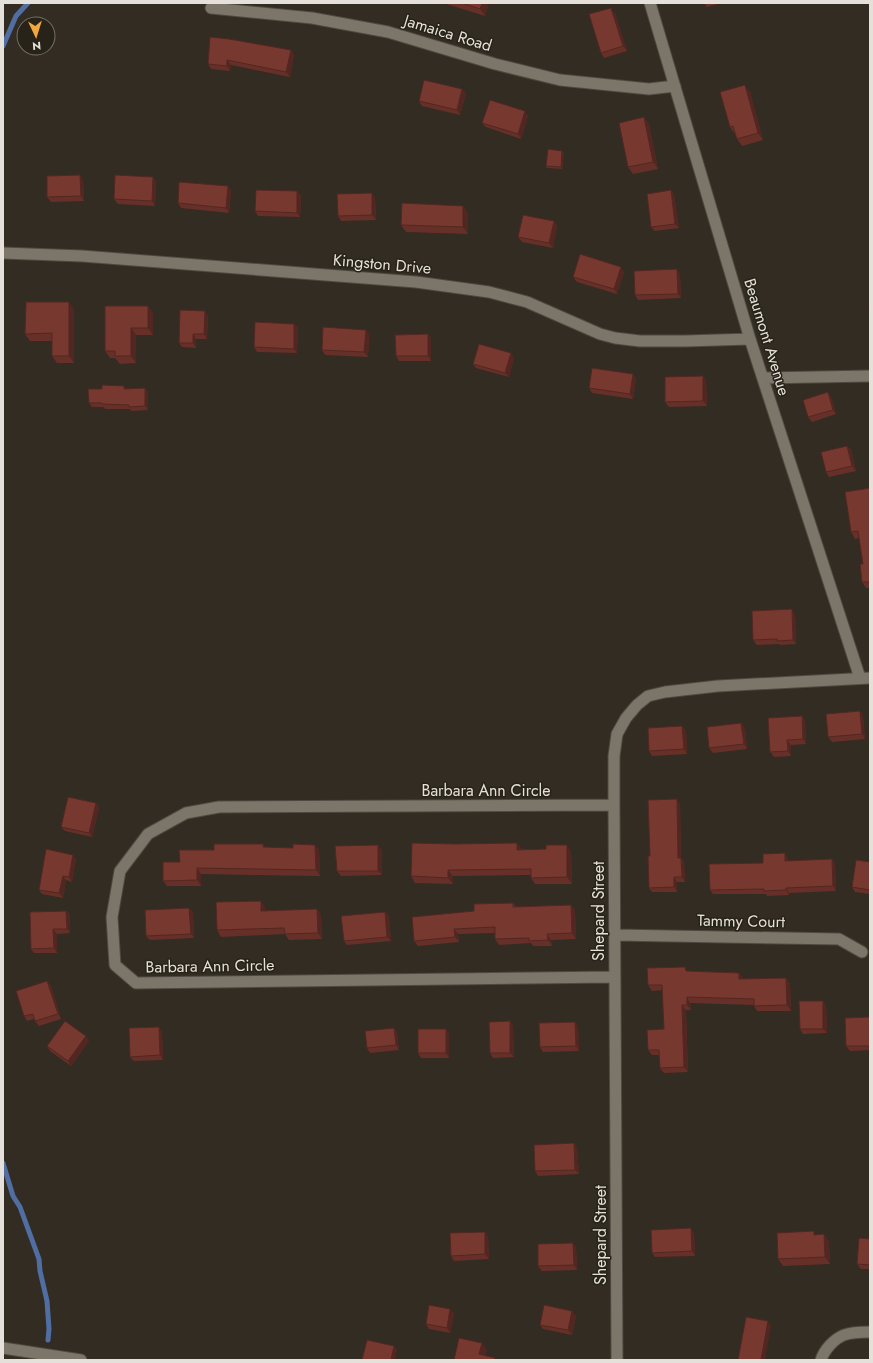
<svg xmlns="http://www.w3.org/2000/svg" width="873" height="1363" font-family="Jost,sans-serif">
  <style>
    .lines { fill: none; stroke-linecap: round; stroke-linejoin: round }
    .stream { stroke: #516ea2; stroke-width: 5 }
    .minor-casing { stroke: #4f4a41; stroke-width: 13 }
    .tertiary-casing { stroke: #4f4a41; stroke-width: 13 }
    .minor { stroke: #7c7569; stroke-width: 11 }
    .tertiary { stroke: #7c7569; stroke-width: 11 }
    .wall { fill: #663028 }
    .shaded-wall { fill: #532721 }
    .building { fill: #77382f; stroke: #532721 }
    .labels { text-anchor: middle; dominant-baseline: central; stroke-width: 3; stroke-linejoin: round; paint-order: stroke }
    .street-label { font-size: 16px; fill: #e5e1da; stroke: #282319 }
  </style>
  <rect width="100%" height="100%" fill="#322c22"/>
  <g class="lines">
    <path class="stream" d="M3,46L16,16L28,3
      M3,1163L13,1196L20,1207L39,1259L40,1271L47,1301L49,1329L48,1340"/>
    <g class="minor-casing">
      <path id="minor" d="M650,3L750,339L860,678
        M211,8L312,18L388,32L495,64L560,80L649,89L675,86
        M3,253L82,256L416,282L489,292L527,302L600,334L615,338L640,341H685L750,339
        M763,378L870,376
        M615,935L839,939L862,952
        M614,977L136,983L115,965L112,917L120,871L148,834L186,813L219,807L614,805
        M617,1360L614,805V756L617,734L626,718L637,705L648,696L665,692L718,686L870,678
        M821,1360C824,1350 834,1339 844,1335C852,1332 862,1332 870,1332"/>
    </g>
    <g class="tertiary-casing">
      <path id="tertiary" d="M3,1348L81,1360"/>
    </g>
    <use href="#minor" class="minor"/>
    <use href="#tertiary" class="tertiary"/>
  </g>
  <path class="wall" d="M443,3H489L485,16Z
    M704,3H721L707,7Z
    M615,13L627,51L604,58L601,53Z
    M210,37L291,50L294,55L290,77L231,65L230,71L211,69L208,64Z
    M462,89L466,94L460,115L422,106L419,101Z
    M750,92L763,140L742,146L737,139L735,134L730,127Z
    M528,116L521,139L486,127L482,123Z
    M644,117L649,124L658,169L633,174L628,167Z
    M564,153L562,169L547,168L546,166Z
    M153,177L156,182L155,206L118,204L114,199Z
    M83,180L84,201L51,202L47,197Z
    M228,186L231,191L229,213L181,208L178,203Z
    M671,190L674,195L679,228L655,231L651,227Z
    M297,191L301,196L300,217L258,216L255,211Z
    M375,198L376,220L341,221L338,216Z
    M468,213V234L406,232L401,225Z
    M554,221L557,226L553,248L522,242L518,237Z
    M624,272L617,294L577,282L573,277Z
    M680,274L681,298L638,300L635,295Z
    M148,306L153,313V335H136V363L120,364L115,358H110L105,351Z
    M74,309V363H57L52,356V341H30L25,334Z
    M208,316L207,339H196V348L182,347L179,343Z
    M294,324L298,328L297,353L257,352L254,347Z
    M366,330L369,335L368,357L325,355L322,350Z
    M428,334L431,339V361H399L396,356Z
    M514,358L509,377L476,368L473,364Z
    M633,374L636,379L633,399L592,393L589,388Z
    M703,376L706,381L707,406L669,407L665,402Z
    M124,386L126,389L148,392V410L132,411L130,409H105L104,407H92L89,403L102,389Z
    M831,397L836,414L812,422L808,417Z
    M847,446L851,450L856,471L829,477L826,472Z
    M870,488V588H866L862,582L863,564L859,538L855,539L851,532Z
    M795,614L796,644L780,645L779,644L757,645L753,640Z
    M863,715L865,739L832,742L828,737Z
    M802,716L805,721L806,744L791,745V756L774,757L770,752Z
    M741,723L745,728L747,749L713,753L709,748Z
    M682,726L686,731L687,754L652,756L649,751Z
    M96,803L99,808L92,837L65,831L61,827Z
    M680,804L681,858L684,862L685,882H677V892H652L649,888L650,856Z
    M263,844L265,847L319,850L320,876L201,874V886H167L163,881L180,862L214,850Z
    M522,849L571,851L572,884H535L531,878V875L453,876V884L415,883L411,876Z
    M382,850V875L341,876L337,871Z
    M788,858V861L832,859L835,864L836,891L789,893V895L767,896L766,894H713L710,890L763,863Z
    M76,859L72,882L66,880L63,898L42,894L39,890Z
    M870,862V894L855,892L852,887Z
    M513,903L516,907L575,910L576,939L551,940L552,946H533L531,943L499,945L495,939V933L458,934L459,942L418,946L414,941L474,911Z
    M265,907V911L317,909L321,915L322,939L289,940L285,934L221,937L217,930Z
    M189,908L193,913L194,938L150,940L146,936Z
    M66,911L70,915V933L57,934V953H34L31,949Z
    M385,912L389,917L391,941L347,945L344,941Z
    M689,971L739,973L743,978V979L786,978L790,984L791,1011H757L754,1006V1005L690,1003L691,1010H686L688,1072L664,1073L660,1068V1055H652L648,1050L664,1029L663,990L652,991L648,985Z
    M47,981L51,986L61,1019L39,1026L35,1021L34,1019L27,1021L24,1016Z
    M823,1001L826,1006L827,1033L803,1034L800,1029Z
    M870,1017V1050L850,1051L846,1046Z
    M510,1021L513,1026L514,1057L493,1058L490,1053Z
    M575,1022L578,1027L579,1051L543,1052L540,1047Z
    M159,1027L162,1032L163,1060L134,1061L130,1057Z
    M394,1028L397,1033L399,1050L370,1053L367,1048Z
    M446,1029L449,1034V1058H421L418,1053Z
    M89,1041L71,1066L50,1051L47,1046Z
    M574,1143L577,1148L579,1174L538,1176L535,1171Z
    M694,1233L695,1256L655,1257L652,1253Z
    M816,1235L829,1241L830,1264L783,1266L778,1259Z
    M488,1236L489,1259L454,1261L451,1256Z
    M870,1239V1269H861L857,1264Z
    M576,1247L577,1270L542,1271L538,1266Z
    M450,1309L454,1314L450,1333L429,1329L426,1324Z
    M576,1316L572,1335L543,1329L540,1325Z"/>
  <path class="shaded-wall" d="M482,3H489L485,16L480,9Z
    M611,8L615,13L627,51L623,46Z
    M291,50L294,55L290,77L286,72Z
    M227,60L231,65L230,71L227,66Z
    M745,85L750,92L763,140L758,133Z
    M462,89L466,94L460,115L457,110Z
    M525,111L528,116L521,139L518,134Z
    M644,117L649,124L658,169L653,162Z
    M562,151L564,153L562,169L561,167Z
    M80,175L83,180L84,201L81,196Z
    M153,177L156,182L155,206L152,201Z
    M228,186L231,191L229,213L226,208Z
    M671,190L674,195L679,228L675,224Z
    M297,191L301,196L300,217L297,213Z
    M372,193L375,198L376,220L372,215Z
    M463,206L468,213V234L463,227Z
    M554,221L557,226L553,248L549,243Z
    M621,267L624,272L617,294L614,289Z
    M677,269L680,274L681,298L678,294Z
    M69,302L74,309V363L69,356Z
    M148,306L153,313V335L148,328Z
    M205,311L208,316L207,339L204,334Z
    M294,324L298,328L297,353L294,349Z
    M131,328L136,335V363L131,356Z
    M366,330L369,335L368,357L364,352Z
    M193,334L196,339V348L193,343Z
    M428,334L431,339V361L428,356Z
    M511,353L514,358L509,377L505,373Z
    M633,374L636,379L633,399L630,394Z
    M703,376L706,381L707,406L703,401Z
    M145,388L148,392V410L145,406Z
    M828,392L831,397L836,414L833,410Z
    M847,446L851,450L856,471L852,466Z
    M792,609L795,614L796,644L793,640Z
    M860,711L863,715L865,739L862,734Z
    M802,716L805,721L806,744L803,739Z
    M741,723L745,728L747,749L744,744Z
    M682,726L686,731L687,754L684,749Z
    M787,740L791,745V756L788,751Z
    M677,799L680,804L681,858L684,862L685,882L682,877L678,858Z
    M96,803L99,808L92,837L89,833Z
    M517,843L522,849V856L517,850Z
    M315,845L319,850L320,876L316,870Z
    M378,845L382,850V875L378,871Z
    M567,845L571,851L572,884L567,877Z
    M785,853L788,858V866L785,861Z
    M73,855L76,859L72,882L69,877Z
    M832,859L835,864L836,891L833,886Z
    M197,868L201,874V886L197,880Z
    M448,870L453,876V884L448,878Z
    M63,876L66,880L63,898L59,893Z
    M674,877L677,882V892L674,887Z
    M786,888L789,893V895L786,890Z
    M261,901L265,907V917L261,911Z
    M571,905L575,910L576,939L572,933Z
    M189,908L193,913L194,938L191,934Z
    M317,909L321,915L322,939L318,933Z
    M66,911L70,915V933L67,929Z
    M385,912L389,917L391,941L387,937Z
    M53,929L57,934V953L54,948Z
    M454,929L458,934L459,942L455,937Z
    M547,934L551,940L552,946L548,940Z
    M739,973L743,978V985L739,979Z
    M786,978L790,984L791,1011L787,1005Z
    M47,981L51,986L61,1019L58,1014Z
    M687,997L690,1003L691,1010L687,1005Z
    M823,1001L826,1006L827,1033L823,1029Z
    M682,1005L686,1010L688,1072L684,1067Z
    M510,1021L513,1026L514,1057L510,1053Z
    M575,1022L578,1027L579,1051L576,1046Z
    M159,1027L162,1032L163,1060L160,1055Z
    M394,1028L397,1033L399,1050L396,1045Z
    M446,1029L449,1034V1058L446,1053Z
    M86,1036L89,1041L71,1066L68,1061Z
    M574,1143L577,1148L579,1174L575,1170Z
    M691,1228L694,1233L695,1256L692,1251Z
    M485,1232L488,1236L489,1259L485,1254Z
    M824,1234L829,1241L830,1264L825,1257Z
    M573,1243L576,1247L577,1270L574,1265Z
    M450,1309L454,1314L450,1333L447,1328Z
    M572,1311L576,1316L572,1335L568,1330Z
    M768,1321L771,1326L765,1360H761Z
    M482,1343L487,1350L484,1360L479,1354Z
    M394,1346L397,1350L395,1360H391Z"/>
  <path class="building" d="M462,3H482L480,9Z
    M611,8L623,46L601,53L589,14Z
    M210,37L229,39L291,50L286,72L227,60V66L208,64Z
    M424,80L462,89L457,110L419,101Z
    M745,85L758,133L737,139L733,126L730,127L720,92Z
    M490,100L525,111L518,134L482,123Z
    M644,117L653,162L628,167L619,123Z
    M548,149L562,151L561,167L546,166Z
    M80,175L81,196L47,197V176Z
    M115,175L153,177L152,201L114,199Z
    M179,182L228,186L226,208L178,203Z
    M256,190L297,191V213L255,211Z
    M671,190L675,224L651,227L647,194Z
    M372,193V215L338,216L337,194Z
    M402,203L463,206V227L401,225Z
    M523,215L554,221L549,243L518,237Z
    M580,254L621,267L614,289L573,277Z
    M677,269L678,294L635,295L634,271Z
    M26,302H69V356H52V333L25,334Z
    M869,304H870V323Z
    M105,306H148V328H131V356H115V351H105Z
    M180,310L205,311L204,334H193V343H179Z
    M255,322L294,324V349L254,347Z
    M323,327L366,330L364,352L322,350Z
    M428,334V356H396L395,335Z
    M479,344L511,353L505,373L473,364Z
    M592,368L633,374L630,394L589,388Z
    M703,376V401L665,402V377Z
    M102,385L124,386V389L145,388V406L129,407V405L102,404V403H89L88,389H102Z
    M828,392L833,410L808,417L803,400Z
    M847,446L852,466L826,472L821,452Z
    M870,488V582H862L860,564H863L858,531L851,532L845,492Z
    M792,609L793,640L777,641V639L753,640L752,611Z
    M860,711L862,734L828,737L826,714Z
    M802,716L803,739L787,740L788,751L770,752L768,718Z
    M741,723L744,744L709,748L707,727Z
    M682,726L684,749L649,751L648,728Z
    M68,797L96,803L89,833L61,827Z
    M677,799L678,858H681L682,877H674V887L649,888L648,856H650L648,800Z
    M412,843L455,844L517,843V850L546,849V845H567V877L531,878V869L448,870V878L411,876Z
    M214,844H263V847L293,848V844L315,845L316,870L197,868V880L163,881V862H180L179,850H214Z
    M378,845V871H337L335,846Z
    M46,849L73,855L69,877L63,876L59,893L39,890Z
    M785,853V861L832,859L833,886L786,888V890L764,891V889L710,890L709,864L763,863V854Z
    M856,860L870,862V890L852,887Z
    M261,901V911L317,909L318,933L285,934L284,928L217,930L216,902Z
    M513,903V907L571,905L572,933L547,934L548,940L529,941V938L495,939V927L454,929L455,937L414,941L412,917L474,911V904Z
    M189,908L191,934L146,936L145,910Z
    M66,911L67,929H53L54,948L31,949L30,912Z
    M385,912L387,937L344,941L341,916Z
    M685,967L686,971L739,973V979L786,978L787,1005L754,1006V999L687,997V1005H682L684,1067L660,1068L659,1050H648L647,1030L664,1029L662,985H648L647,968Z
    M47,981L58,1014L35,1021L33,1014L24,1016L16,991Z
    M799,1001H823V1029H800Z
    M870,1017V1046H846L845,1018Z
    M65,1021L86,1036L68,1061L47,1046Z
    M510,1021V1053H490L489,1022Z
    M575,1022L576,1046L540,1047L539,1023Z
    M159,1027L160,1055L130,1057L129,1028Z
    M394,1028L396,1045L367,1048L365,1031Z
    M418,1029H446V1053H418Z
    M574,1143L575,1170L535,1171L534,1145Z
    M691,1228L692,1251L652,1253L651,1230Z
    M814,1231V1235L824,1234L825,1257L778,1259L777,1233Z
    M485,1232V1254L451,1256L450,1233Z
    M859,1238L870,1239V1265L857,1264Z
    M573,1243L574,1265L538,1266V1244Z
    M429,1305L450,1309L447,1328L426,1324Z
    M544,1305L572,1311L568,1330L540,1325Z
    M746,1317L768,1321L761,1360H738Z
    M459,1338L482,1343L479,1354L495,1358L494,1360H454Z
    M367,1340L394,1346L391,1360H362Z"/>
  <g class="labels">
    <g class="street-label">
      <text transform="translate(448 33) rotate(17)">Jamaica Road</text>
      <text transform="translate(382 264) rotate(5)">Kingston Drive</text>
      <text transform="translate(767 337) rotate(73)">Beaumont Avenue</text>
      <text x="486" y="790">Barbara Ann Circle</text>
      <text transform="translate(598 911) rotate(-90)">Shepard Street</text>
      <text transform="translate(741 921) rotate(1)">Tammy Court</text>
      <text transform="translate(210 966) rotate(-1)">Barbara Ann Circle</text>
      <text transform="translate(600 1235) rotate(-90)">Shepard Street</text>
    </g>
  </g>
  <rect width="873" height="1363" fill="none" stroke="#e5e1da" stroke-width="8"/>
  <g transform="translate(36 36) rotate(176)"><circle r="19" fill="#282319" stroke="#746f66"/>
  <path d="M0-3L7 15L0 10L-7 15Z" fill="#f1a63f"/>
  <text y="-6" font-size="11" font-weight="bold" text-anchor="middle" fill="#e5e1da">N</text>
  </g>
</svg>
